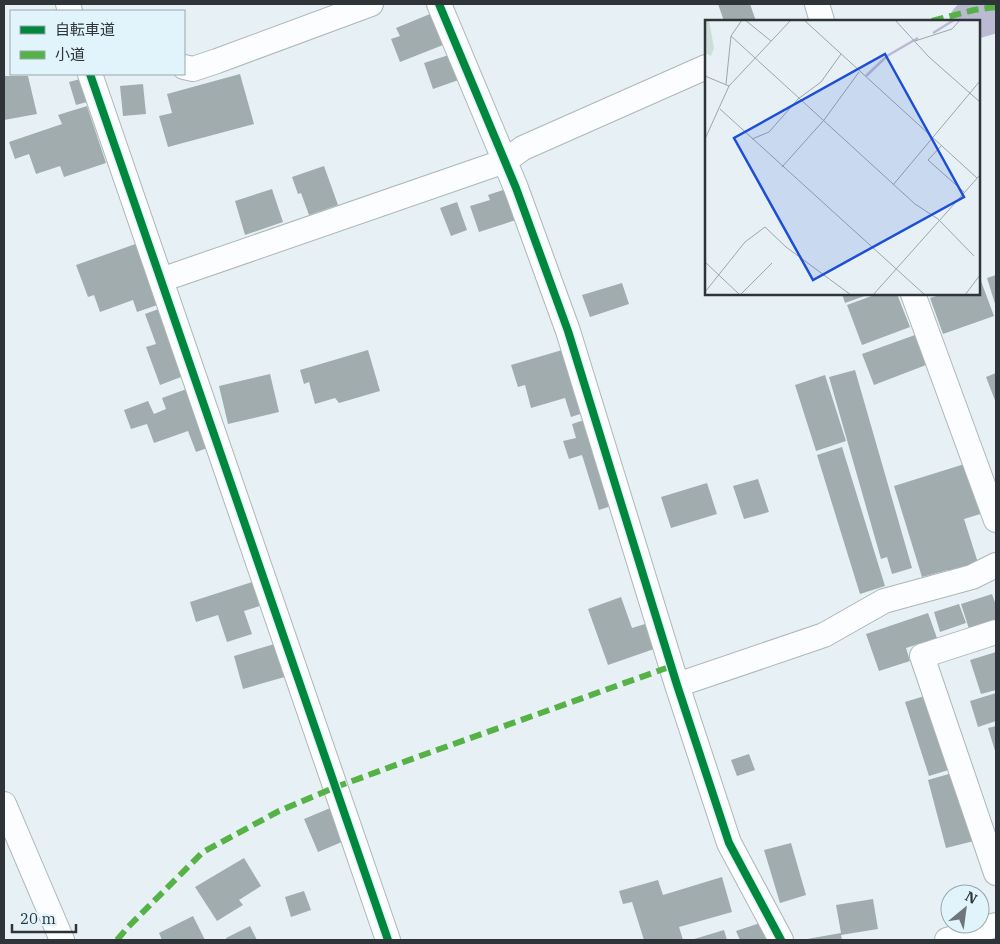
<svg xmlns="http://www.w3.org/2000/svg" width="1000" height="944" font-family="'IBM Plex Serif','Noto Sans JP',serif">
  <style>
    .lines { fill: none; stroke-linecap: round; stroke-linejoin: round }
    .river { stroke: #bbbad2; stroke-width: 39 }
    .building { fill: #a0acae }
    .minor-casing { stroke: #aeb6b9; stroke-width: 26 }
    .minor { stroke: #fbfdfe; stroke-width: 24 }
    .quiet { stroke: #56b246; stroke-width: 6; stroke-dasharray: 12 6; stroke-linecap: butt }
    .cycleway-casing { stroke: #e1f3fb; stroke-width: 11 }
    .cycleway { stroke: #00873e; stroke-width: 8 }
    .inset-river { fill: none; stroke: #bbbad2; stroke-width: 2.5 }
    .inset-road { fill: none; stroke: #9da5a9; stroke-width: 1 }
    .view { fill: #1d4ed8; fill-opacity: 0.15; stroke: #1d4ed8; stroke-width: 2.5 }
    .inset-edge { fill: none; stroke: #2e3437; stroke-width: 2.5 }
  </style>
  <rect width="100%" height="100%" fill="#e7f1f5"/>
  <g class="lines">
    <path class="river" d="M969,21L996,13"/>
  </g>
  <path class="building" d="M718,4H750L756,21H724Z
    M430,14L443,45L400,62L391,39L400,36L396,28Z
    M458,52L467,77L433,89L424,63Z
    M240,74L254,124L168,147L159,116L172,113L167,94Z
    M4,76H28L37,114L4,120Z
    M88,77L94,100L76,105L69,82Z
    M143,84L146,114L123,116L120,86Z
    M87,106L106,163L64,177L60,166L36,174L29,154L15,159L9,142L62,124L58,115Z
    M324,166L338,205L309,215L301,193L298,194L292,177Z
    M509,188L519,219L479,232L470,206L490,200L488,195Z
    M272,189L283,222L245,235L235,201Z
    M457,202L467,230L451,236L440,208Z
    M144,241L166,302L137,312L133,300L100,312L94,295L88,297L76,265Z
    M996,275V307L987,278Z
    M979,281H981L994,316L943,334L930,298L943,294H979Z
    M622,283L629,304L590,317L582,295Z
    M842,294H870L845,303Z
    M877,294H897L910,327L862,345L847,305Z
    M164,307L189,374L160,385L146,347L156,344L145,314Z
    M915,335L926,365L874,385L862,354Z
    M569,348L589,411L571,417L565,398L531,408L525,385L518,387L511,365Z
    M368,350L380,391L339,403L335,398L315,404L309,382L304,384L300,370Z
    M855,370L912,568L892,574L887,557L881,559L829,377Z
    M996,373V403L986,377Z
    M270,374L279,412L228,424L219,386Z
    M825,375L846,441L816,451L795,385Z
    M192,387L213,446L196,452L188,431L154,443L147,424L131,429L124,410L148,401L154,414L166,409L162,398Z
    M590,418L617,504L599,510L582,455L569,459L563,441L576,438L572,424Z
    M842,447L885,586L860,594L817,455Z
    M971,462L987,512L964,519L980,569L951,578L948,570L922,577L894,486Z
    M758,479L769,512L744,519L733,486Z
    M707,483L717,514L671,528L661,497Z
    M258,580L266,604L244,611L252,634L227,642L218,615L196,622L190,602Z
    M992,594L996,605V620L970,632L961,604Z
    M621,597L632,628L645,624L654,649L608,665L588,609Z
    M959,604L966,623L940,632L934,612Z
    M928,613L937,638L906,648L910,661L879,671L866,634Z
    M278,643L288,676L243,689L234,656Z
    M996,652V690L981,694L970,660Z
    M996,693V721L978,727L970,701Z
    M931,694L955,768L929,776L905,702Z
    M996,726V754L988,728Z
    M749,754L755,770L737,776L731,760Z
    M959,771L978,840L946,848L928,780Z
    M335,806L349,839L318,852L304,819Z
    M791,843L806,895L780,903L764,850Z
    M244,858L261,886L239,900L243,905L217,921L195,887Z
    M722,877L732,912L679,927L683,940H644L632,902L623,904L619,891L658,880L663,895Z
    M304,891L311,910L291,917L285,897Z
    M873,899L878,929L841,935L842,940H807V939L841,933L836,905Z
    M193,916L205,940H162L159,933Z
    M763,922L769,939L764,940H740L736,931Z
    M250,926L257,940H227L226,938Z
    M724,930L727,940H691Z"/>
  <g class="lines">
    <g class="minor-casing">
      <path id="minor" d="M68,4L70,11
        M439,4L516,188L568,331L677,685L729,843L781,940
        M817,4L822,21
        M184,67L193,69L217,61L371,4
        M90,74L388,940
        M161,280L505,161L523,148L706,67
        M913,294L996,520
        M996,632L922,656L996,873
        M677,685L824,635L884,601L972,577L996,565
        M4,804L62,940
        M947,940L996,925"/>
    </g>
    <use href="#minor" class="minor"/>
    <path class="quiet" d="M932,21L974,10L996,7
      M117,940L128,927L203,852L279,811L336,787L420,756L538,714L672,666"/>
    <g class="cycleway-casing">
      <path id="cycleway" d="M439,4L516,188L568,331L677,685L729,843L781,940
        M90,74L388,940"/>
    </g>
    <use href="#cycleway" class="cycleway"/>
  </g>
  <g transform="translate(705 20)">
    <rect width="275" height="275" fill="#e7f1f5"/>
    <path d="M0,0H4L9,28L6,36L0,33Z" fill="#cdded9"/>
    <path class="inset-river" d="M228,13L249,0M161,56L182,36L213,18"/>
    <path class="inset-road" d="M40,0L66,21M99,0L272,158M190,0L224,37L275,82M26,16L210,184L233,199L269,236M210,21L247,9L255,0M0,56L24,66M21,64L26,16L37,0M15,89L220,275M0,119L24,66L86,0M47,119L64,112L93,79L116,62L136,34M237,125L223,140L259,172M77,147L119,100L154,52M188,165L275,61M0,242L35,275M0,272L40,222L60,207L81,227L146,275M35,275L67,243M168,275L275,155M260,275L275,255"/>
    <path class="view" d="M180,34L259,177L108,260L29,118Z"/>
    <rect width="275" height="275" class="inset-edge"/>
  </g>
  <rect width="1000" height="944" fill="none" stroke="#2e3437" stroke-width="10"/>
  <rect x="10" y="10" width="175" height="65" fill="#e1f3fb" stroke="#99a7ad"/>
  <rect x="20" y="26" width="25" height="8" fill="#00873e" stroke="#99a7ad"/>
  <text x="55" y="35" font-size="15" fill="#2e3437">自転車道</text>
  <rect x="20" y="51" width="25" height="8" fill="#56b246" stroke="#99a7ad"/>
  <text x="55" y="60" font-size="15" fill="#2e3437">小道</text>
  <g transform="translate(965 909) rotate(29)"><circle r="24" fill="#e1f3fb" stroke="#99a7ad"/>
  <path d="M0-4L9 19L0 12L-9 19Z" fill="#6f767a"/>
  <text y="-8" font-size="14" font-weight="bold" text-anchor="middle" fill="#2e3437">N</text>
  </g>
  <path d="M12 924v8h64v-8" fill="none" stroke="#2e3437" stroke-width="2.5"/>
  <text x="20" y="924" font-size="15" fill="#2e3437" stroke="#e1f3fb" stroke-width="4" paint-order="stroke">20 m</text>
</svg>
